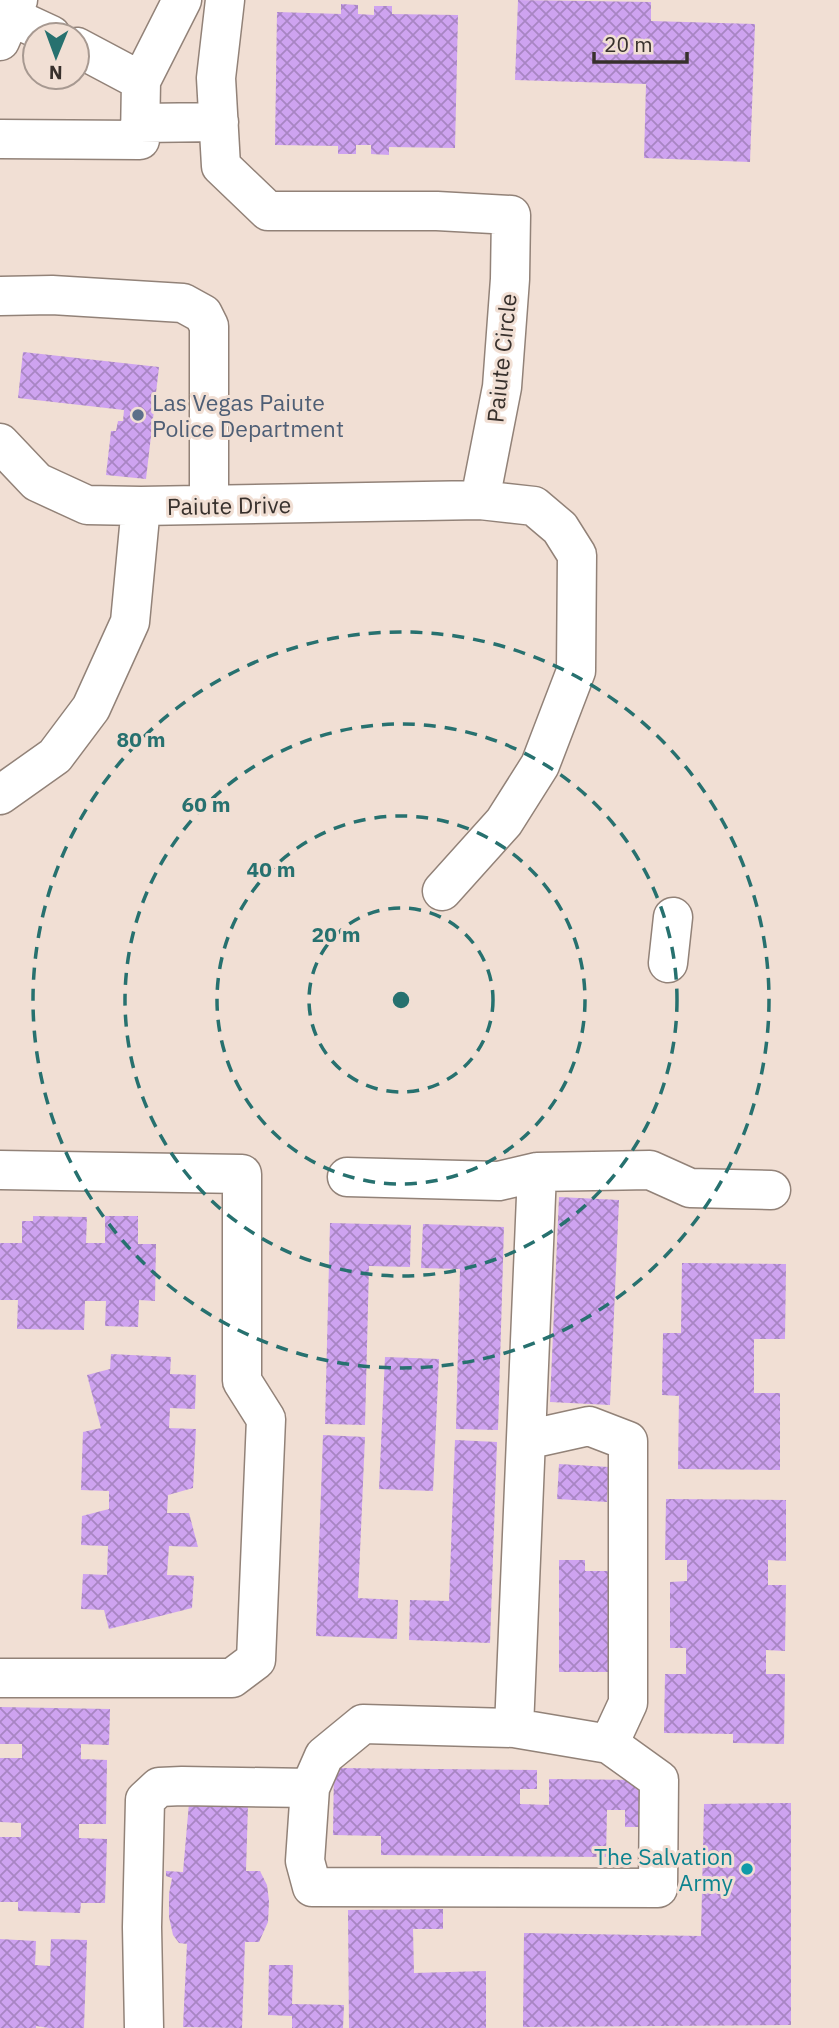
<svg xmlns="http://www.w3.org/2000/svg" width="839" height="2028" font-family="'IBM Plex Sans',sans-serif">
  <style>
    .building { fill: url(#building-cross-hatch) }
    .lines { fill: none; stroke-linecap: round; stroke-linejoin: round }
    .minor-casing { stroke: #928278; stroke-width: 41 }
    .minor { stroke: #fff; stroke-width: 38 }
    .ring { fill: none; stroke: #27716f; stroke-width: 3.5; stroke-dasharray: 12 9 }
    .service-dot { fill: #5c6f8a; stroke: #f1dfd4; stroke-width: 2.5 }
    .culture-dot { fill: #0f9aa8; stroke: #f1dfd4; stroke-width: 2.5 }
    .labels { text-anchor: middle; dominant-baseline: central; stroke-width: 6; stroke-linejoin: round; paint-order: stroke }
    .street-label { font-size: 23px; fill: #37302c; stroke: #f1dfd4 }
    .service-label { font-size: 23px; fill: #4e5e75; stroke: #f1dfd4; text-anchor: start }
    .culture-label { font-size: 23px; fill: #0d838f; stroke: #f1dfd4; text-anchor: end }
    .centre { fill: #27716f; stroke: #f1dfd4; stroke-width: 3.5 }
    .ring-label { font-size: 21px; text-anchor: middle; font-weight: bold; fill: #27716f; stroke: #f1dfd4; stroke-width: 6; stroke-linejoin: round; paint-order: stroke }
  </style>
  <defs>
    <pattern id="building-cross-hatch" width="8" height="8" patternUnits="userSpaceOnUse" patternTransform="scale(1.75)"><rect width="8" height="8" fill="#cea3f0"/><path d="M0 0l8 8M0 8l8-8" fill="none" stroke="#a885c3"/></pattern>
  </defs>
  <rect width="100%" height="100%" fill="#f1dfd4"/>
  <path class="building" d="M518,0L651,2V21L755,24L750,162L644,158L646,84L515,80Z
    M341,4L358,5V14L374,15V6H392V14L458,15L455,148L389,147V155L371,154V145H356V154H338V146L275,145L277,12L341,14Z
    M23,352L159,367L146,479L106,475L111,431H116L118,421H123L124,410L18,398Z
    M559,1197L619,1200L610,1405L550,1402Z
    M33,1216L87,1217L86,1243H105V1216H138V1244H156L155,1301L139,1300L138,1327L105,1326L106,1301H85L84,1330L17,1329L18,1300H0V1243H22V1221H33Z
    M330,1223L411,1225L410,1267L369,1266L365,1425L325,1424Z
    M423,1224L504,1227L498,1430L456,1429L460,1269L421,1268Z
    M682,1263L786,1264L785,1339H754V1393H780V1470L678,1469L679,1396L662,1395L663,1333H681Z
    M111,1354L171,1357L170,1374L196,1375L195,1409L170,1408L169,1428L196,1429L193,1488L168,1495L167,1513H189L198,1547L169,1546L167,1575L194,1576L192,1608L109,1629L104,1610L81,1609L83,1574L107,1575L108,1546L81,1545L82,1516L109,1509V1491L81,1490L83,1432L101,1428L87,1375L110,1369Z
    M385,1357L439,1359L433,1491L379,1489Z
    M323,1435L365,1437L358,1598L398,1600L397,1639L316,1636Z
    M455,1440L497,1442L490,1643L409,1640L410,1600L449,1601Z
    M559,1464L609,1467L607,1502L557,1499Z
    M666,1499L786,1500V1561L768,1560V1585H786L785,1651L766,1650V1674H785L784,1744L733,1743V1734L664,1733L665,1674H686V1648H670V1582L687,1581V1560H665Z
    M559,1560H585V1571H609V1672H559Z
    M0,1707L110,1709L109,1745L81,1744V1759L107,1760L106,1824H79V1838L107,1839L105,1903H81L80,1913L18,1911V1902H0V1837H21V1823L0,1822V1758H22V1744H0Z
    M334,1768L537,1770V1789H520V1804L549,1805V1779L642,1780V1827H625V1810H607L606,1857L381,1855V1836L333,1835Z
    M189,1803L248,1804L246,1871H260L267,1885L269,1901L268,1922L259,1942H245L242,2028L183,2027L187,1944L179,1943L173,1935L169,1917V1894L172,1878L166,1876V1871L183,1872Z
    M791,1803V2025L523,2027L524,1933L701,1936L704,1804Z
    M443,1909V1929H413L414,1973L486,1971V2028H349L348,1910Z
    M0,1939L36,1941L35,1965L50,1966L51,1939L87,1940L84,2028H49L36,2026V2028H0Z
    M269,1965H293L292,2004L344,2005L343,2028H292V2016L268,2015Z"/>
  <g class="lines">
    <g class="minor-casing">
      <path id="minor" d="M225,0L216,78L221,166L268,211H437L511,215L510,279L502,387L480,500
        M12,17L51,35
        M0,41L18,0
        M141,81L182,0
        M140,123L219,122
        M0,139L140,140L141,81L77,47
        M0,296L52,295L183,303L203,314L209,326V505
        M0,443L37,482L87,505L141,506L480,500L534,506L560,528L577,555L576,671L540,765L504,822L442,891
        M0,795L55,756L91,708L130,622L141,506
        M668,963L673,917
        M0,1170L242,1174V1381L266,1419L256,1660L232,1678H0
        M347,1177L499,1181L537,1172L650,1170L690,1188L771,1190
        M526,1440L589,1426L628,1441V1703L609,1744
        M363,1724L514,1728L609,1744L659,1780L658,1888L312,1887L305,1861L310,1788L324,1756Z
        M514,1728L537,1172
        M144,2028L142,1927L145,1800L159,1787L182,1786L310,1788"/>
    </g>
    <use href="#minor" class="minor"/>
  </g>
  <g class="ring">
    <circle cx="401" cy="1000" r="92"/>
    <circle cx="401" cy="1000" r="184"/>
    <circle cx="401" cy="1000" r="276"/>
    <circle cx="401" cy="1000" r="368"/>
  </g>
  <circle class="service-dot" cx="138" cy="415" r="7"/>
  <circle class="culture-dot" cx="747" cy="1869" r="7"/>
  <g class="labels">
    <g class="street-label">
      <text transform="translate(501 358) rotate(-84)">Paiute Circle</text>
      <text transform="translate(229 505) rotate(-1)">Paiute Drive</text>
    </g>
    <g class="service-label">
      <text x="152" y="402">Las Vegas Paiute<tspan x="152" dy="26">Police Department</tspan></text>
    </g>
    <g class="culture-label">
      <text x="733" y="1856">The Salvation<tspan x="733" dy="26">Army</tspan></text>
    </g>
  </g>
  <circle cx="401" cy="1000" r="10" class="centre"/>
  <g class="ring-label">
    <text x="141" y="747">80 m</text>
    <text x="206" y="812">60 m</text>
    <text x="271" y="877">40 m</text>
    <text x="336" y="942">20 m</text>
  </g>
  <g transform="translate(56 56) rotate(181)"><circle r="33" fill="#f1dfd4" stroke="#a79991" stroke-width="2"/>
  <path d="M0-5L12 26L0 18L-12 26Z" fill="#27716f"/>
  <text y="-10" font-size="19" font-weight="bold" text-anchor="middle" fill="#37302c">N</text>
  </g>
  <path d="M594 52v10h93v-10" fill="none" stroke="#37302c" stroke-width="3.5"/>
  <text x="604" y="52" font-size="21" fill="#37302c" stroke="#f1dfd4" stroke-width="5" paint-order="stroke">20 m</text>
</svg>
